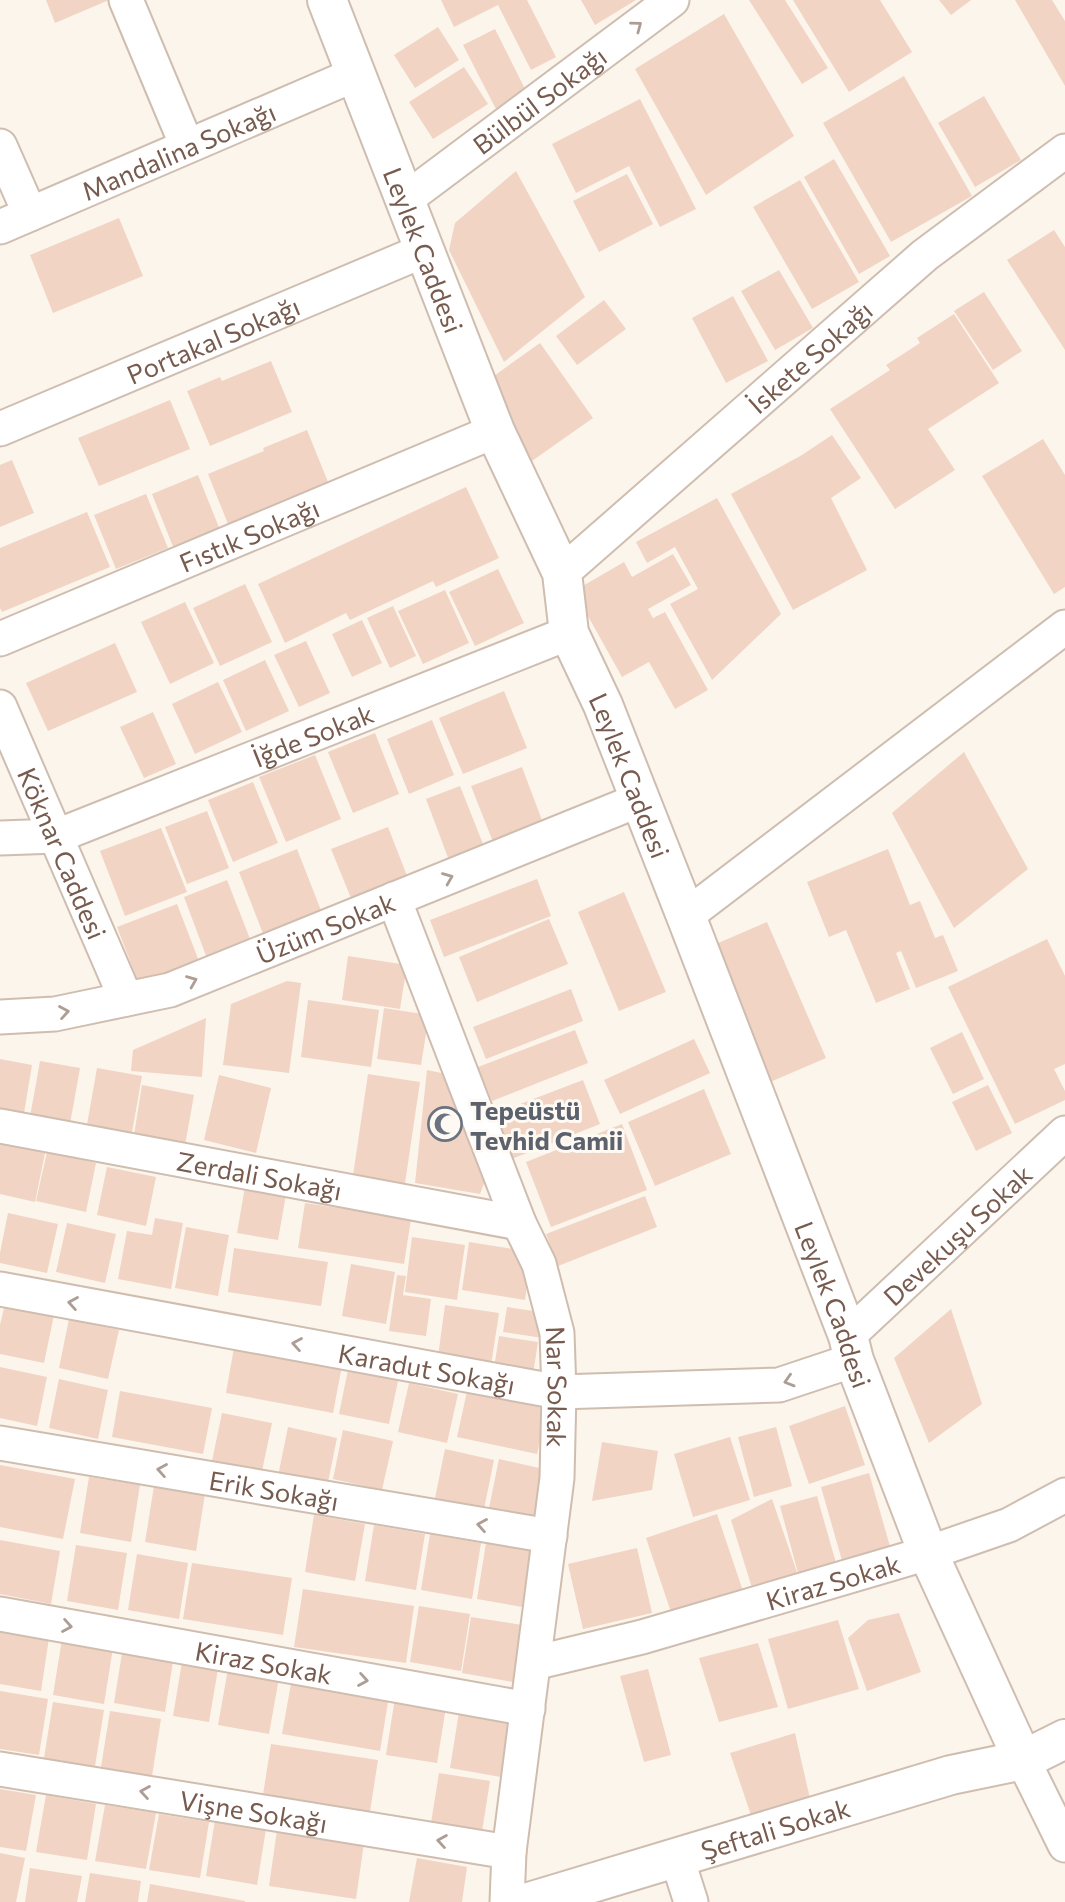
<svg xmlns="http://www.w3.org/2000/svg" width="1065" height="1902" font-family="Commissioner,sans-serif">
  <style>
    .building { fill: #f1d4c4 }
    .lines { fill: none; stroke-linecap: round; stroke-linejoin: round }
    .minor-casing { stroke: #cfbdb0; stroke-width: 37 }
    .tertiary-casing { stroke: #cfbdb0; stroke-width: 42 }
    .minor { stroke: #fff; stroke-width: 33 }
    .tertiary { stroke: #fff; stroke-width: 38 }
    .oneway { stroke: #ad9d95 }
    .labels { text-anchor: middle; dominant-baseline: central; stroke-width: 6; stroke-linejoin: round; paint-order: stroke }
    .street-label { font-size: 26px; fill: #775b4e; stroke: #fef9f2 }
    .worship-label { font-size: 26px; font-weight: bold; fill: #5b616d; stroke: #fef9f2; text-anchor: start }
  </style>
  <rect width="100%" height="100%" fill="#fcf5eb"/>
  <path class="building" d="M46,0H109L55,23Z
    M441,0H527L556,57L531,70L498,5L454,27Z
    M581,0H636L595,25Z
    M749,0H785L828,68L802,84Z
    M793,0H880L912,52L849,92Z
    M939,0H971L951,15Z
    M1015,0H1052L1065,21V86Z
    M724,14L794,136L706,195L635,69Z
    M438,27L459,60L415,88L394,55Z
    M495,29L528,95L497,111L463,45Z
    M464,67L488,104L433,139L409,102Z
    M904,76L972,196L891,242L823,123Z
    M984,96L1021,160L975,187L938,123Z
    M640,99L696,209L660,227L629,166L576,193L552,144Z
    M834,159L890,256L859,274L804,177Z
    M516,171L585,297L504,362L449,250L455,223Z
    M627,174L653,224L599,252L573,201Z
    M800,180L859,282L812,309L753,207Z
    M119,218L143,276L53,313L30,255Z
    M1054,230L1065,247V350L1007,260Z
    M779,270L813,328L775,350L741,291Z
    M984,292L1022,351L993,370L954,311Z
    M733,296L768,361L726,383L692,318Z
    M604,300L626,329L577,365L556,336Z
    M954,314L999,383L928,429L955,470L895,509L830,409L890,370L886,365L920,343L917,338Z
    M540,343L593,418L522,468L489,402L502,393L491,378Z
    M271,361L292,412L210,446L187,391L220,377L222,381Z
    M170,400L190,449L99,486L78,438Z
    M307,430L330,487L230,529L208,474L264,451L263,448Z
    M832,435L861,478L831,498L867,570L793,610L731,494L802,455Z
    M1043,439L1065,475V587L1054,594L982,476Z
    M12,460L34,513L0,527V465Z
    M198,475L220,530L174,549L152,494Z
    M466,487L499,558L436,587L433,581L350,620L346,613L285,643L258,584Z
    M146,494L168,548L116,569L94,515Z
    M717,498L781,614L712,680L670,604L698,589L675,547L647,563L636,542Z
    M87,512L110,567L2,612L0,608V548Z
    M673,554L691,585L648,609L653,618L665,612L708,690L675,709L649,662L622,677L574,591L624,562L632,577Z
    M498,569L524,623L475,646L449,592Z
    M245,584L272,642L220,666L193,608Z
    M445,590L469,643L423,664L398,611Z
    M185,602L214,663L170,684L141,622Z
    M393,606L416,656L390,668L367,618Z
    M362,620L382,663L352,677L332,634Z
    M306,641L330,693L299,707L274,655Z
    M115,643L137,692L48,731L26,683Z
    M265,660L289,711L246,731L223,680Z
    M218,682L242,732L195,754L172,704Z
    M504,691L527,748L463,774L439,718Z
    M153,712L176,764L144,778L120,727Z
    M432,720L454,775L409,794L387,739Z
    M375,733L399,794L353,813L328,752Z
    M964,752L1028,869L954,928L892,813Z
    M315,755L341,819L286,842L259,777Z
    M522,767L543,823L493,842L471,786Z
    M253,782L278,843L233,862L208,800Z
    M460,786L485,849L450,863L426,799Z
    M207,811L229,868L187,884L165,827Z
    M388,827L411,886L355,908L331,849Z
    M161,828L187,892L125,916L100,851Z
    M297,849L322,913L264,936L239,872Z
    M888,849L910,905L920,901L935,938L943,935L958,971L916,988L901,951L896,953L910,989L876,1003L846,930L829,937L807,882Z
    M537,879L551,916L444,957L430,920Z
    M227,880L252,944L208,961L184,897Z
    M624,892L666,992L619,1011L578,912Z
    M177,904L202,969L142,992L117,927Z
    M549,919L568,964L477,1002L459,957Z
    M767,922L826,1058L761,1086L702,950Z
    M1047,939L1065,976V1064L1054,1069L1065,1091V1100L1015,1124L948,987Z
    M348,956L407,965L400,1009L342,1000Z
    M287,981L301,983L289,1073L223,1065L231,1004Z
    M571,989L583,1021L486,1059L473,1027Z
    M308,1000L379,1010L371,1067L301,1057Z
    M384,1008L429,1015L421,1065L377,1059Z
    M206,1018L202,1077L131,1071L133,1050Z
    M575,1030L588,1063L492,1101L478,1067Z
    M962,1032L984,1079L953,1094L930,1048Z
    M694,1039L710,1073L620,1114L604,1080Z
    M0,1059L32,1065L22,1125L0,1121Z
    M40,1061L80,1068L68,1135L28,1128Z
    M97,1068L142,1076L130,1144L85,1136Z
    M427,1070L451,1075L488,1173L480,1194L415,1183Z
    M368,1074L420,1082L404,1190L352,1182Z
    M219,1075L271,1088L256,1153L204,1140Z
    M583,1080L600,1124L509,1160L492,1115Z
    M142,1085L194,1095L184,1151L133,1141Z
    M988,1085L1012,1133L976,1151L952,1102Z
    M704,1089L731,1154L655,1186L628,1122Z
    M622,1124L647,1190L551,1227L526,1162Z
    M0,1143L45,1153L35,1202L0,1194Z
    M47,1152L96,1163L86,1212L36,1201Z
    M107,1167L156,1177L146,1226L97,1215Z
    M246,1181L287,1189L278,1240L237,1233Z
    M645,1196L657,1227L558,1266L546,1234Z
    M305,1203L411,1219L404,1264L298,1248Z
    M8,1213L58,1224L47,1273L0,1263V1253Z
    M155,1218L183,1223L171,1289L118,1279L127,1231L152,1235Z
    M67,1223L116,1234L105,1283L56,1272Z
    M186,1227L229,1235L218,1296L175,1288Z
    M412,1237L465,1245L457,1300L405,1292Z
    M469,1242L532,1252L525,1300L462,1290Z
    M234,1248L328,1262L321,1306L228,1292Z
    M351,1264L395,1272L386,1324L342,1316Z
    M397,1275L406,1276L403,1295L431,1299L426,1336L389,1331Z
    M5,1304L54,1315L44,1363L0,1354V1325Z
    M445,1305L499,1313L490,1372L437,1364Z
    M507,1307L547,1313L543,1338L503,1332Z
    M951,1309L982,1404L929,1443L894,1358Z
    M69,1319L119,1330L108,1379L59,1368Z
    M236,1336L344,1355L333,1413L226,1393Z
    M499,1336L538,1342L533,1374L494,1368Z
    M349,1365L399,1376L389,1424L339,1414Z
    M0,1367L47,1377L37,1426L0,1418Z
    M59,1379L108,1390L98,1439L49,1428Z
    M409,1383L458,1394L447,1443L398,1432Z
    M468,1387L548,1404L537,1454L457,1437Z
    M120,1391L212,1408L203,1454L112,1437Z
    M845,1406L865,1465L809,1484L789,1426Z
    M222,1413L272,1423L262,1471L212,1461Z
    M288,1427L337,1438L327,1487L278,1476Z
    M776,1427L792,1486L754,1497L738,1437Z
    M343,1430L393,1441L382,1490L333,1479Z
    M730,1437L750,1500L693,1517L674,1454Z
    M602,1442L658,1451L652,1490L592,1501Z
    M445,1449L494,1460L484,1509L435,1498Z
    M499,1459L548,1470L538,1518L489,1508Z
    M0,1465L75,1479L63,1539L0,1527Z
    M869,1473L891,1550L843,1564L821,1487Z
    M89,1477L140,1485L131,1542L80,1533Z
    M154,1486L205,1494L196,1551L145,1542Z
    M817,1496L836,1563L798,1573L780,1506Z
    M772,1499L798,1575L752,1588L731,1520Z
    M717,1514L744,1594L673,1618L646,1538Z
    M314,1515L365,1524L355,1581L305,1572Z
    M374,1525L425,1534L416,1590L365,1581Z
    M430,1534L481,1543L472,1599L421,1590Z
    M0,1540L60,1551L51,1604L0,1594Z
    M486,1543L537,1551L528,1608L477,1599Z
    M76,1545L127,1553L118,1610L67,1601Z
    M637,1548L652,1613L583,1629L568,1564Z
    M137,1554L188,1563L179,1619L128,1610Z
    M192,1563L292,1578L283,1635L183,1619Z
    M303,1589L414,1606L406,1663L294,1647Z
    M419,1606L470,1614L461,1671L410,1662Z
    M899,1613L921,1672L867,1691L848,1638L868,1620Z
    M471,1617L522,1625L513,1682L462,1673Z
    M838,1620L859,1689L788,1709L768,1639Z
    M0,1629L49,1638L41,1691L0,1684Z
    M62,1639L113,1648L104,1704L53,1695Z
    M758,1643L778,1707L719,1722L699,1658Z
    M123,1647L174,1655L165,1712L114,1703Z
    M182,1662L218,1669L209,1722L173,1716Z
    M228,1669L279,1678L269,1734L218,1725Z
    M648,1669L671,1755L644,1762L620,1676Z
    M292,1678L389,1696L380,1751L282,1734Z
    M0,1691L48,1699L39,1755L0,1749Z
    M395,1698L446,1707L437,1763L386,1755Z
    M53,1702L104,1710L95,1766L44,1758Z
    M110,1711L161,1719L152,1776L101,1767Z
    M459,1712L510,1720L501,1777L450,1768Z
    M795,1733L811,1803L754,1824L730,1753Z
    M271,1744L378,1760L369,1818L262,1801Z
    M439,1773L490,1781L481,1838L430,1829Z
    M0,1789L36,1795L26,1851L0,1847Z
    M46,1795L96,1804L87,1860L36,1852Z
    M105,1805L156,1813L146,1869L95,1861Z
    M159,1814L209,1822L200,1878L149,1870Z
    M215,1820L266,1829L257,1885L206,1876Z
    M277,1830L364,1843L356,1899L269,1886Z
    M0,1853L25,1858L16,1902H0Z
    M417,1858L467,1867L462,1902H409Z
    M30,1868L82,1876L77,1902H25Z
    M90,1873L141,1881L138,1902H85Z
    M150,1884L245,1901V1902H147Z"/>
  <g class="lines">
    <g class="minor-casing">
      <g id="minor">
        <path d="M126,0L187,146"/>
        <path d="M0,146L30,214"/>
        <path id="s1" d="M406,199L672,0"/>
        <path id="s2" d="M0,227L356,74"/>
        <path id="s3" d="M0,429L425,250"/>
        <path id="s4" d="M562,573L925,255L1065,151"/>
        <path id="s5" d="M0,639L495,431"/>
        <path id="s6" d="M0,707L126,999"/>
        <path id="s7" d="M0,838L57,836L569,633"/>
        <path id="s8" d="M394,899L519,1223L539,1264L557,1333L559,1392L557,1478L509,1852L507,1902"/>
        <path d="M686,916L1065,627"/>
        <path id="s9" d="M0,1017L55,1014L170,990L639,800"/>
        <path id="s10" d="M0,1126L519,1223"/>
        <path id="s11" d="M0,1289L559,1392L779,1385L854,1360"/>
        <path id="s12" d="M848,1336L1065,1133"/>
        <path id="s13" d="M0,1443L550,1536"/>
        <path id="s14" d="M0,1614L528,1709"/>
        <path id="s15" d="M534,1663L642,1637L928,1553L1009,1525L1065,1495"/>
        <path d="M1023,1760L1065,1845"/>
        <path id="s16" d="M0,1769L509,1852"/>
        <path d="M677,1858L691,1902"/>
      </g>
    </g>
    <g class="tertiary-casing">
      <g id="tertiary">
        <path id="s17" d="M327,0L495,431L562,573L569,633L603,705L686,916L848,1336L854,1360L928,1553L1023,1760"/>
        <path id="s18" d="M529,1902L951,1775L1023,1760L1065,1739"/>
      </g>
    </g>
    <use href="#minor" class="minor"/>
    <use href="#tertiary" class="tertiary"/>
  </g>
  <defs><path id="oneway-chevron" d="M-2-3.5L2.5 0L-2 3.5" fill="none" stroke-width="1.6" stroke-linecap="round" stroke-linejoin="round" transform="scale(1.75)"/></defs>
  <g class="oneway">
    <use href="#oneway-chevron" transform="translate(637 26) rotate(-37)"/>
    <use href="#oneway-chevron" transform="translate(448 878) rotate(-22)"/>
    <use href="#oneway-chevron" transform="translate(192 981) rotate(-22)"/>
    <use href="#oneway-chevron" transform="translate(64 1012) rotate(-10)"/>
    <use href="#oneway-chevron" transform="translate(73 1303) rotate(-170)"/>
    <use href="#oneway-chevron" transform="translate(297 1344) rotate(-170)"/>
    <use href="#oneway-chevron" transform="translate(789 1381) rotate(163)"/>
    <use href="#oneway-chevron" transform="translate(162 1470) rotate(-170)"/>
    <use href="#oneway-chevron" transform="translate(482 1525) rotate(-170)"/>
    <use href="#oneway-chevron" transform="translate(67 1626) rotate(10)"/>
    <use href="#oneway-chevron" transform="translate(363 1680) rotate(10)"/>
    <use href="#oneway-chevron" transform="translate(145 1792) rotate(-171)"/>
    <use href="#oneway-chevron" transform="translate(442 1841) rotate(-171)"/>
  </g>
  <defs>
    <g id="mosque-ring" transform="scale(1.75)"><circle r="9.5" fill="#fef9f2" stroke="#6b7280" stroke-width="1.5"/><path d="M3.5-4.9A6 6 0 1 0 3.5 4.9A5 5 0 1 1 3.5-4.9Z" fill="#6b7280"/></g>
  </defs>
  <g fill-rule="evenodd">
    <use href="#mosque-ring" x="445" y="1124"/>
  </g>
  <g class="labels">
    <g class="street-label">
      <text stroke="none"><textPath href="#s1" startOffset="166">Bülbül Sokağı</textPath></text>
      <text stroke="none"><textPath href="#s2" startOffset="194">Mandalina Sokağı</textPath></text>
      <text stroke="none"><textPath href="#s17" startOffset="268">Leylek Caddesi</textPath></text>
      <text stroke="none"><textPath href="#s3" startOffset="231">Portakal Sokağı</textPath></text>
      <text stroke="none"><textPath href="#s4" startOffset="329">İskete Sokağı</textPath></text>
      <text stroke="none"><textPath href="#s5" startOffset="270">Fıstık Sokağı</textPath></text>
      <text stroke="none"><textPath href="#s7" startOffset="332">İğde Sokak</textPath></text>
      <text stroke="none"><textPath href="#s17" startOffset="835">Leylek Caddesi</textPath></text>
      <text stroke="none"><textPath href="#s6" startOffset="159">Köknar Caddesi</textPath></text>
      <text stroke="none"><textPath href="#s9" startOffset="340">Üzüm Sokak</textPath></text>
      <text stroke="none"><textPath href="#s10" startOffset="264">Zerdali Sokağı</textPath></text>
      <text stroke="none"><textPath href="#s12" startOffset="149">Devekuşu Sokak</textPath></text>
      <text stroke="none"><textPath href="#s17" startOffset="1402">Leylek Caddesi</textPath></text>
      <text stroke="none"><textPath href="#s11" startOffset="434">Karadut Sokağı</textPath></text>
      <text stroke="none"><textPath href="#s8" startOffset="518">Nar Sokak</textPath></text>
      <text stroke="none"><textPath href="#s13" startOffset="278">Erik Sokağı</textPath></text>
      <text stroke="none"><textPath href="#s15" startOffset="310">Kiraz Sokak</textPath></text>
      <text stroke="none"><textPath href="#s14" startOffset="268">Kiraz Sokak</textPath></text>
      <text stroke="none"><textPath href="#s16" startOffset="257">Vişne Sokağı</textPath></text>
      <text stroke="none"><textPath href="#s18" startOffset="257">Şeftali Sokak</textPath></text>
    </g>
    <g class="worship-label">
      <text x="470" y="1109">Tepeüstü<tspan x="470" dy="30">Tevhid Camii</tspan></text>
    </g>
  </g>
</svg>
